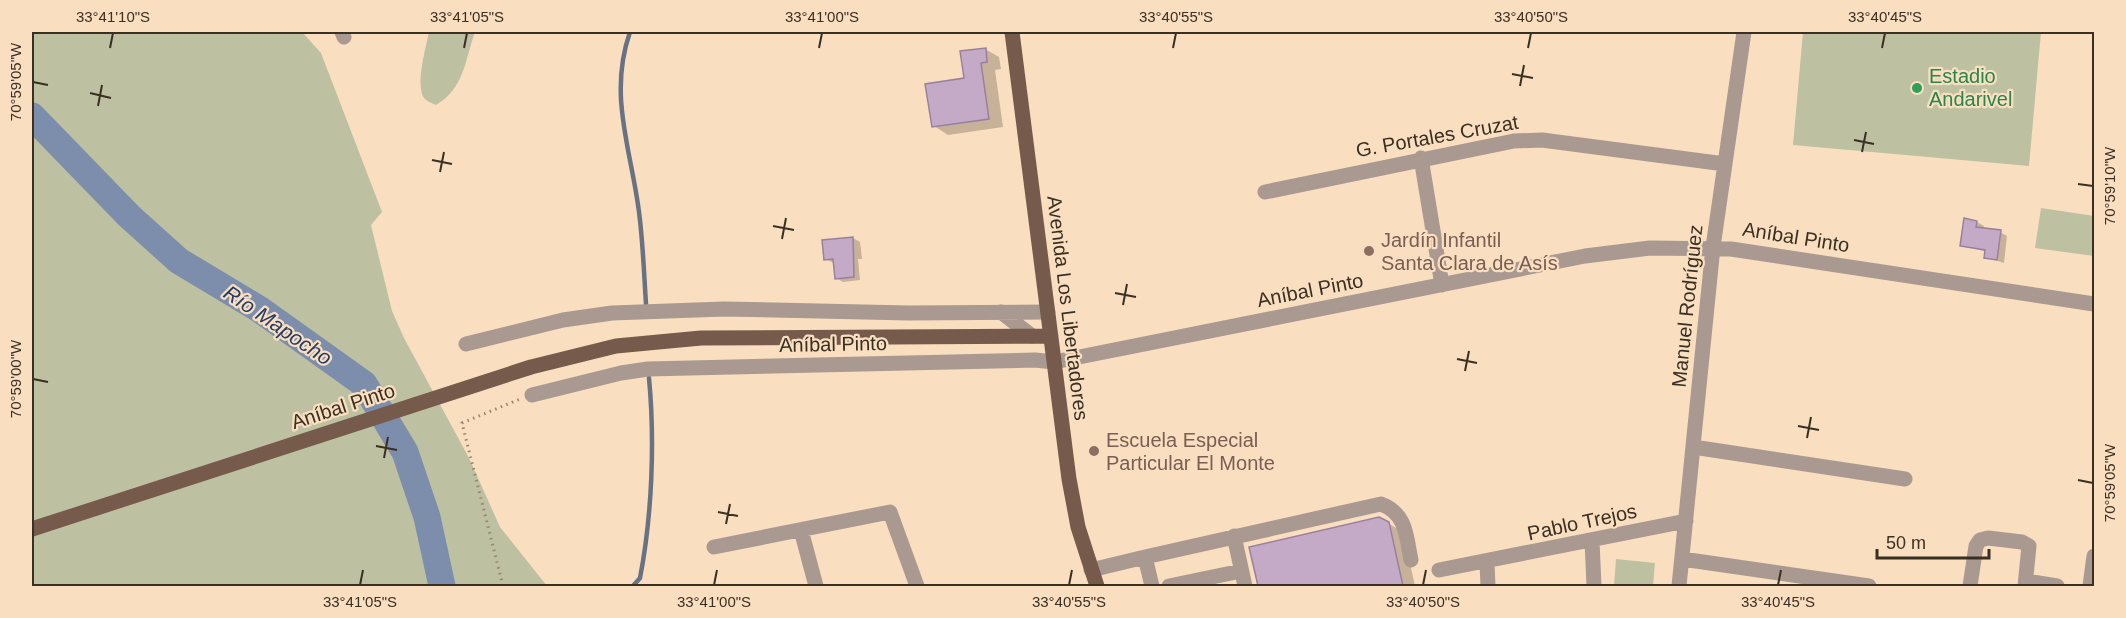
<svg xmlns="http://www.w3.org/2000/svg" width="2126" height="618" font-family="Helvetica,sans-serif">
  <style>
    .green { fill: #bdc1a1 }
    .shadow { fill: #0003 }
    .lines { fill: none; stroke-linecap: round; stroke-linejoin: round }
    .stream { stroke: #687282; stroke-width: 4.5 }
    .river { stroke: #7c8eab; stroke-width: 27 }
    .building { fill: #c4aac7; stroke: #99819d; stroke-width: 1.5 }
    .path { stroke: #97846f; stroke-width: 3; stroke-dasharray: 1.5 4.5; stroke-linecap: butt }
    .minor { stroke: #a99990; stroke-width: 15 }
    .major { stroke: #765b4c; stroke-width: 15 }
    .ticks { fill: none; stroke: #3a2f23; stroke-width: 2 }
    .leisure-dot { fill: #2e9e5b; stroke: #f9dfc0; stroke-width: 2 }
    .education-dot { fill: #8d6e63; stroke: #f9dfc0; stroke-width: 2 }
    .labels { text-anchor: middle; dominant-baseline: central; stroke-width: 4.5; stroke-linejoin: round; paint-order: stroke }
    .leisure-label { font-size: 20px; fill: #27864d; stroke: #f9dfc0; text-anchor: start }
    .street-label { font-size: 20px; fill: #3a2f23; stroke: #f9dfc0 }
    .education-label { font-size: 20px; fill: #785e54; stroke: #f9dfc0; text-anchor: start }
    .water-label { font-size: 21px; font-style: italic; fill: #243c67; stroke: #f9dfc0 }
    .neatline { fill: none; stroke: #3a2f23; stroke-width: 2 }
    .ticks-label { font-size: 15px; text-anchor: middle; fill: #3a2f23 }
  </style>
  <rect width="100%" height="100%" fill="#f9dfc0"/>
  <path class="green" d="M32,32H302L321,53L382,212L371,225L392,311L404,338L469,458L500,527L547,586H32Z
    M429,32H475C465,60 464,89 436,105C432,103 426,101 424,98C415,85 426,47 429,32Z
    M1803,32H2041L2029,166L1793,145Z
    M2041,208L2094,216V256L2035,248Z
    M1616,559L1655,563L1653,586H1614Z"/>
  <path class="shadow" d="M985,49L999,57L1001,69L995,70L1003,127L948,135L934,126Z
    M1977,222L1984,226L1983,230L2000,232L2007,236L2004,263L1986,257L1987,252L1962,245Z
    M853,238L860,242L862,259H858L860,280L843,282L836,278L834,263L825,259Z
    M1379,518L1403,532L1415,586H1421H1260L1251,548Z"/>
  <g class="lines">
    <path class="stream" d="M630,32C608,95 631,149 639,212C643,242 644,274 646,304
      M633,586L640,578C652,516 655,442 649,378"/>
    <path class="river" d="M32,116L129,216L179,261L259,309L364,384L405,452L427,517L442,586"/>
  </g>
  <path class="building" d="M986,48L987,62L981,63L989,119L932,127L925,84L964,78L960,51Z
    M1964,218L1977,221L1976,227L2001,230L1997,260L1984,258L1985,250L1960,246Z
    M853,237L854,277L835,279L833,259L824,260L822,240Z
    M1379,517L1389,522L1403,586H1258L1249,547Z"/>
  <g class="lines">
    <path class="path" d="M503,586L462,423L520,399"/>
    <path class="minor" d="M342,32L344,37
      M1421,158L1442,285
      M1265,192L1514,141L1542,140L1725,164
      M1001,312L1032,336
      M466,344L563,320L612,313L724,309L909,313L1048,312
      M532,395L621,373L648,369L1035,360L1054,362L1585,256L1650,248L1731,249L2094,304
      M1693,447L1905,479
      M801,530L816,586
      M1234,536L1245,586
      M1592,541L1594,586
      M714,547L890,512L917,586
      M1682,559L1869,586
      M1487,563L1488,586
      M1091,570L1145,557
      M1439,570L1686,521
      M2026,581L2057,586
      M1152,586L1145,557L1381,504C1407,514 1406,536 1411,560
      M1169,586L1241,571
      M1679,586L1713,247L1744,32
      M1970,586L1976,546L1980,540L1988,538L2022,542L2029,546L2025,586
      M2090,586L2094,556"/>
    <path class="major" d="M1012,32L1069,479L1078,527L1097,586
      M32,529L531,367L616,346L701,338L1051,336"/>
  </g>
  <path class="ticks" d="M110,48L113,33M464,48L467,33M819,48L822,33M1173,48L1176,33M1528,48L1531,33M1882,48L1885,33M1512,74L1533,78M33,82L48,85M1520,86L1524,65M90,93L111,98M98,106L102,85M1854,140L1874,144M1862,152L1866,132M432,160L452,164M440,172L444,152M2078,184L2093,186M773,226L794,230M782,239L786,218M1115,293L1136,297M1123,305L1127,284M1457,359L1477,363M1465,371L1469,351M33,379L48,382M1798,426L1819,430M1807,438L1811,417M376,446L397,450M384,458L388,437M2078,480L2093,483M718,512L738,516M726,524L730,504M360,585L363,570M714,585L717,570M1069,585L1072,570M1423,585L1426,570M1778,585L1781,570"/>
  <circle class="leisure-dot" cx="1917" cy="88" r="6"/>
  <g class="education-dot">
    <circle cx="1369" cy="251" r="6"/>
    <circle cx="1094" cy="451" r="6"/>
  </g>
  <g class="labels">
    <g class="leisure-label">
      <text x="1929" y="76">Estadio<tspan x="1929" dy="23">Andarivel</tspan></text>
    </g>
    <g class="street-label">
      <text transform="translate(1437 136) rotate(-10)">G. Portales Cruzat</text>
      <text transform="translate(1796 237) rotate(9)">Aníbal Pinto</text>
      <text transform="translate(1310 290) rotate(-11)">Aníbal Pinto</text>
      <text transform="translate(1687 306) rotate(-84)">Manuel Rodríguez</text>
      <text transform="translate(1068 308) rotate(83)">Avenida Los Libertadores</text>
      <text transform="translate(833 344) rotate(-1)">Aníbal Pinto</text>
      <text transform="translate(343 406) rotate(-18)">Aníbal Pinto</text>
      <text transform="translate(1582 522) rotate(-12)">Pablo Trejos</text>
    </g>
    <g class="education-label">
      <text x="1381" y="240">Jardín Infantil<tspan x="1381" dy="23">Santa Clara de Asís</tspan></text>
      <text x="1106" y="440">Escuela Especial<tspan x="1106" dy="23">Particular El Monte</tspan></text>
    </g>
    <g class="water-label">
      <text transform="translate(278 325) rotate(34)">Río Mapocho</text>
    </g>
  </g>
  <rect width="2126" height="618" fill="none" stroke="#f9dfc0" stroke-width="66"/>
  <path d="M1877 549v9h112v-9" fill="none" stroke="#3a2f23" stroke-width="3"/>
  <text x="1886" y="549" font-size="18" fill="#3a2f23" stroke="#f9dfc0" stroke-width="4.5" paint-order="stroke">50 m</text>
  <rect x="33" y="33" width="2060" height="552" class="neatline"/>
  <g class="ticks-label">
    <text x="113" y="22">33°41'10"S</text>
    <text x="467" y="22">33°41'05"S</text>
    <text x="822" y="22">33°41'00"S</text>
    <text x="1176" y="22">33°40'55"S</text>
    <text x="1531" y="22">33°40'50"S</text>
    <text x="1885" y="22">33°40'45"S</text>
    <text transform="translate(16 82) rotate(-90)" y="5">70°59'05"W</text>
    <text transform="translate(2110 186) rotate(-90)" y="5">70°59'10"W</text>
    <text transform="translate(16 379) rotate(-90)" y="5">70°59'00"W</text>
    <text transform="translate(2110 483) rotate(-90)" y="5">70°59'05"W</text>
    <text x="360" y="607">33°41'05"S</text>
    <text x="714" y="607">33°41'00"S</text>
    <text x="1069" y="607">33°40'55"S</text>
    <text x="1423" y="607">33°40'50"S</text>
    <text x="1778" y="607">33°40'45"S</text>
  </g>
</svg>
